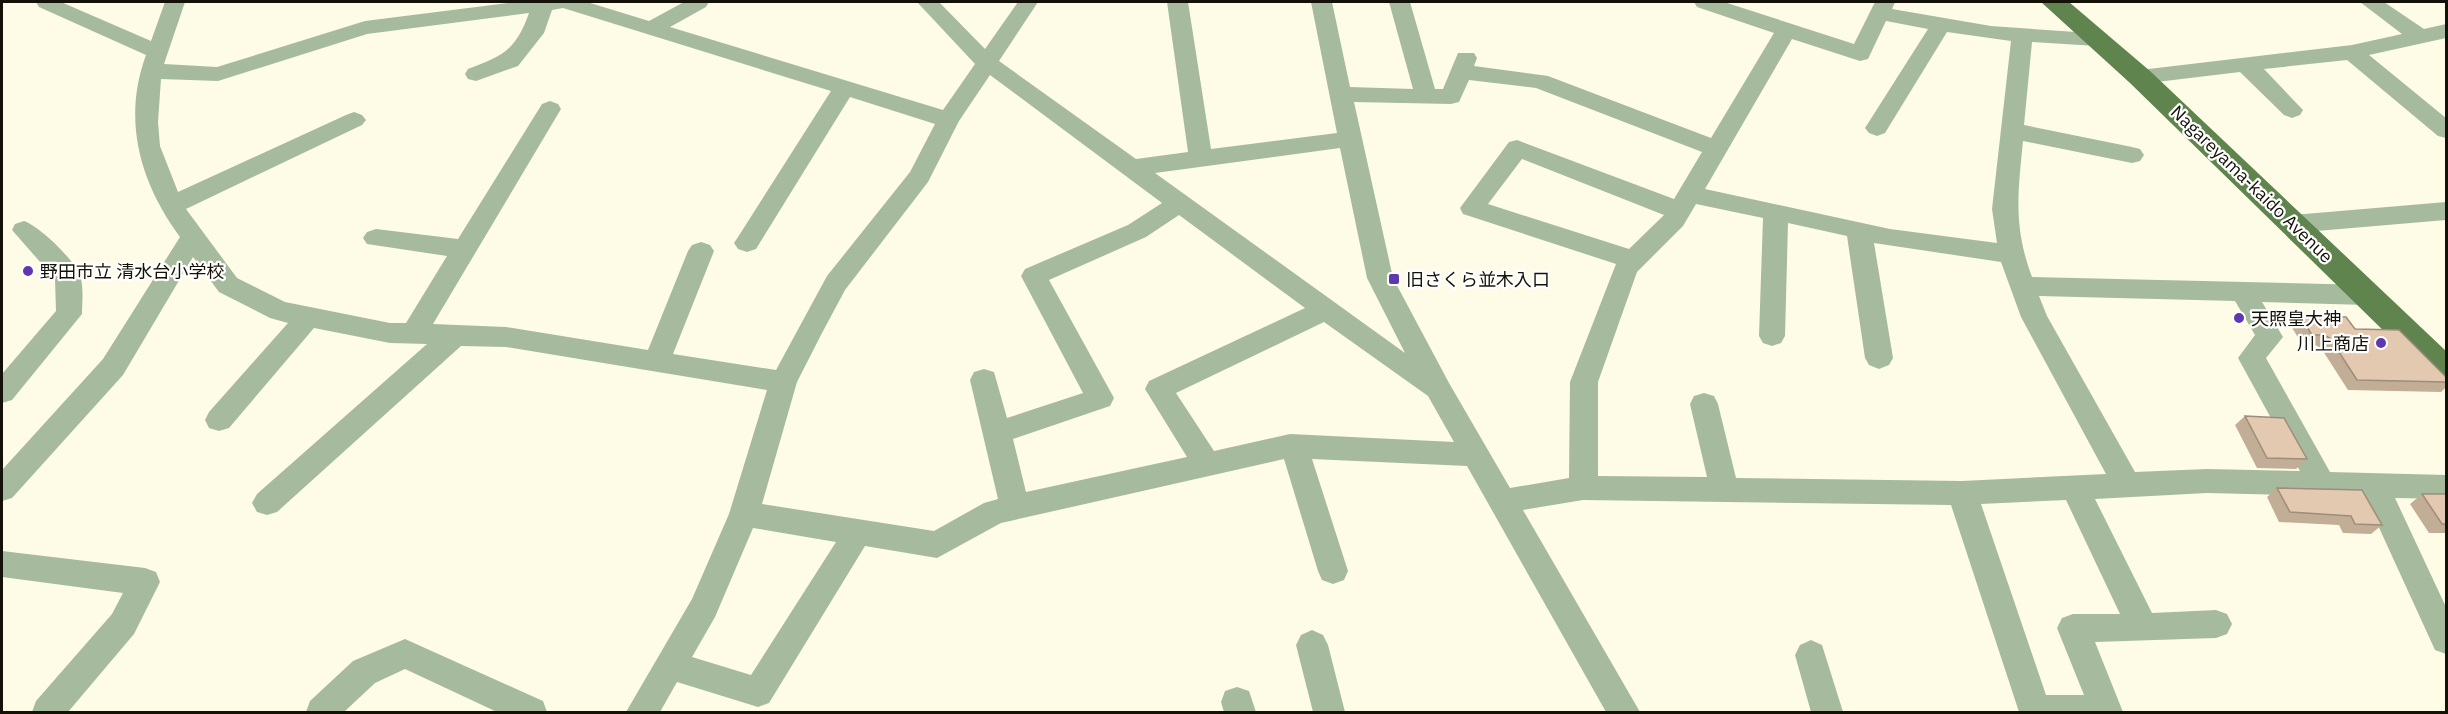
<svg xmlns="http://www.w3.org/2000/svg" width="2448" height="714" font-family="'IBM Plex Sans','Noto Sans JP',sans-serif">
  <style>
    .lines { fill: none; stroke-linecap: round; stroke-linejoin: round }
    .minor { fill: #a6bb9d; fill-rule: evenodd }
    .major { fill: #5f844d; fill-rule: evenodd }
    .wall { fill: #c2ad96 }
    .building { fill: #e2c9af; stroke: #9e8d7a; stroke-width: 1.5 }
    .poi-dot { fill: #5e38b0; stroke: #fff; stroke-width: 2 }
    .labels { text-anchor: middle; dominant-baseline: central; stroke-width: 4.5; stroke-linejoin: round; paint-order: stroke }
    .street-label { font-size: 18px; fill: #141206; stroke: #fff }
    .poi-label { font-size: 18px; fill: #141206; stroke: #fff; text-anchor: start }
  </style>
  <rect width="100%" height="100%" fill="#fefce7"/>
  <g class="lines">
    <path class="minor" d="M36,2H61L151,41L165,2H185L164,64L217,67L365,21L515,2H587L649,21L684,2H709L706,7L670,27L943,110L975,64L917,2H939L985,49L1018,2H1038L999,61L1136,159L1188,152L1167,2H1188L1211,149L1337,133L1311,2H1332L1350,87L1413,89L1389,2H1410L1435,89H1443L1458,53H1474L1477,58L1474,66L1548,76L1711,138L1774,33L1697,7L1694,2H1724L1854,44L1875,2H1895L1892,9L1991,26L2105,34L2108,39L2105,44L2097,46L2032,42L2024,125L2132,147L2140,149L2144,155L2140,161L2132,163L2023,141C2018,193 2013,226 2032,277L2367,285L2376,288L2380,295L2376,302L2367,305L2262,302L2283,337L2266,358L2330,472L2446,475V499L2395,498L2446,607V654L2435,650L2365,497L2207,493L2095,499L2152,613L2216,610L2227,614L2232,624L2227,634L2216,638L2095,642L2123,712H2019L1951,505L1583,500L1523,510L1640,712H1606L1467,466L1312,459L1348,571L1344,580L1333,584L1322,580L1318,571L1284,459L1001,523L937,558L865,546L769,703L758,707L677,682L660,712H626L692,599L729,514L767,390L506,347L461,346L277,512L267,515L257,512L252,503L257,494L427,344L390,343L314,328L229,428L219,431L209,428L205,420L209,412L288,323L270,318L219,292L193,257L123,375L12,498L2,501V470L103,359L180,237C140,183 122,120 146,55L39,7ZM563,8L831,91L738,237L734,243L738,249L747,252L756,249L850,97L935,124L910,172L827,276L776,370L673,354L714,251L710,245L701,242L692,245L688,251L648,350L506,327L433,324L561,109L558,104L550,101L542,104L458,239L376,229L367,232L363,238L367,244L447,256L406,323H390L285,302L237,278L186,209L362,125L366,120L362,115L354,112L346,115L178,192L160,146L158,122L161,79L218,81L367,34L529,13C516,50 503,56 468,69L465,74L468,79L476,81L518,66L544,33L552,10ZM1886,21L1928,29L1865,128L1869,133L1877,136L1885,133L1947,32L2011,41L1992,209L1997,243L1890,229L1705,189L1792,39L1860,61L1868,59ZM990,75L1162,203L1128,225L1025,269L1021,276L1083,393L1007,418L994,372L984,369L974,372L970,380L998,499L984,503L934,531L762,504L797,382L822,333L845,290L928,182L959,121ZM1469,80L1536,88L1702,152L1674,199L1517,140L1509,142L1460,208L1463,214L1616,264L1570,382L1569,478L1510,488L1449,383L1393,278L1354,102L1451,104L1459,102ZM1340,148L1367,278L1405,353L1155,173ZM1522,159L1664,215L1629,249L1488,204ZM1696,204L1763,218L1759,336L1763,343L1772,346L1781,343L1785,336L1788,223L1847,236L1865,358L1869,365L1879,369L1889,365L1893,358L1874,243L2001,262L2021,317L2106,474L1962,481L1736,478L1718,404L1714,396L1704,393L1694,396L1690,404L1707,477L1598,476V382L1637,272L1683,226ZM1179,215L1305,308L1149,381L1145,389L1187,457L1026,492L1013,439L1110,406L1114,398L1049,280L1146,237ZM2039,296L2235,301L2255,335L2238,358L2300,471L2207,469L2135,472L2047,316ZM1324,322L1428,396L1454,442L1290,434L1214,451L1176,393ZM2066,500L2120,614H2073L2062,618L2057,628L2084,695H2046L1981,504ZM753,528L836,542L751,675L692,657L715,617Z
      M2360,2H2384L2424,29L2446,24V38L2369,55L2446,118V138L2438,136L2347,60L2264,69L2303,110L2300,115L2292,118L2284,115L2240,72L2140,84L2132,82L2129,77L2132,72L2140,70L2352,45L2402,34Z
      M2446,202V220L2293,233L2284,230L2281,224L2284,218L2293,215Z
      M24,221C39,226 75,260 80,276C84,287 82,303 82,314L12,400L2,403V374L56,311L55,279L12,230L15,224Z
      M2,551L145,568L156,572L160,582L134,634L68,712H32L36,701L112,614L123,593L2,577Z
      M1312,630L1323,635L1328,645L1345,712H1313L1296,645L1301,635Z
      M405,639L543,701L547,712H497L405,669L375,683L344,712H306L310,701L353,661Z
      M1811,640L1822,645L1843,712H1811L1795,655L1800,645Z
      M1237,687L1249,691L1256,712H1224L1221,702L1225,691Z"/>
    <path class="major" d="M2041,2H2069L2150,71L2446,351V384L2434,380L2130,83Z"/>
  </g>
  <path class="wall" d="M2300,316L2355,329L2446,377V387L2441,392L2348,390L2321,348L2315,345L2302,344L2291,326Z
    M2245,416L2307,459L2296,469L2257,468L2235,425Z
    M2277,488L2382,525L2371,534L2343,533L2339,525L2279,522L2267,497Z
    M2422,494H2446V533H2429L2410,504Z"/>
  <path class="building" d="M2300,316L2346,317L2355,329L2399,330L2446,377V382L2357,380L2330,338L2324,335H2312Z
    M2245,416L2284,418L2307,459L2267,458Z
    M2277,488L2362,490L2382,525L2355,524L2351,516L2290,512Z
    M2422,494H2446V524H2442Z"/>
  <g class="poi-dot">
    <circle cx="28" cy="271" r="6"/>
    <rect x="1388" y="273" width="12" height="12" rx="3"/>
    <circle cx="2239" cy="318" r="6"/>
    <circle cx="2381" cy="343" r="6"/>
  </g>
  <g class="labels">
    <g class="street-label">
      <text transform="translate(2252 184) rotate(44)">Nagareyama-kaido Avenue</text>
    </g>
    <g class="poi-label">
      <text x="40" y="271">野田市立 清水台小学校</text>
      <text x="1406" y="279">旧さくら並木入口</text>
      <text x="2251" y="318">天照皇大神</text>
      <text x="2369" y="343" text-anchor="end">川上商店</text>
    </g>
  </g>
  <rect width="2448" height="714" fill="none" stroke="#141206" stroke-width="6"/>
</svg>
